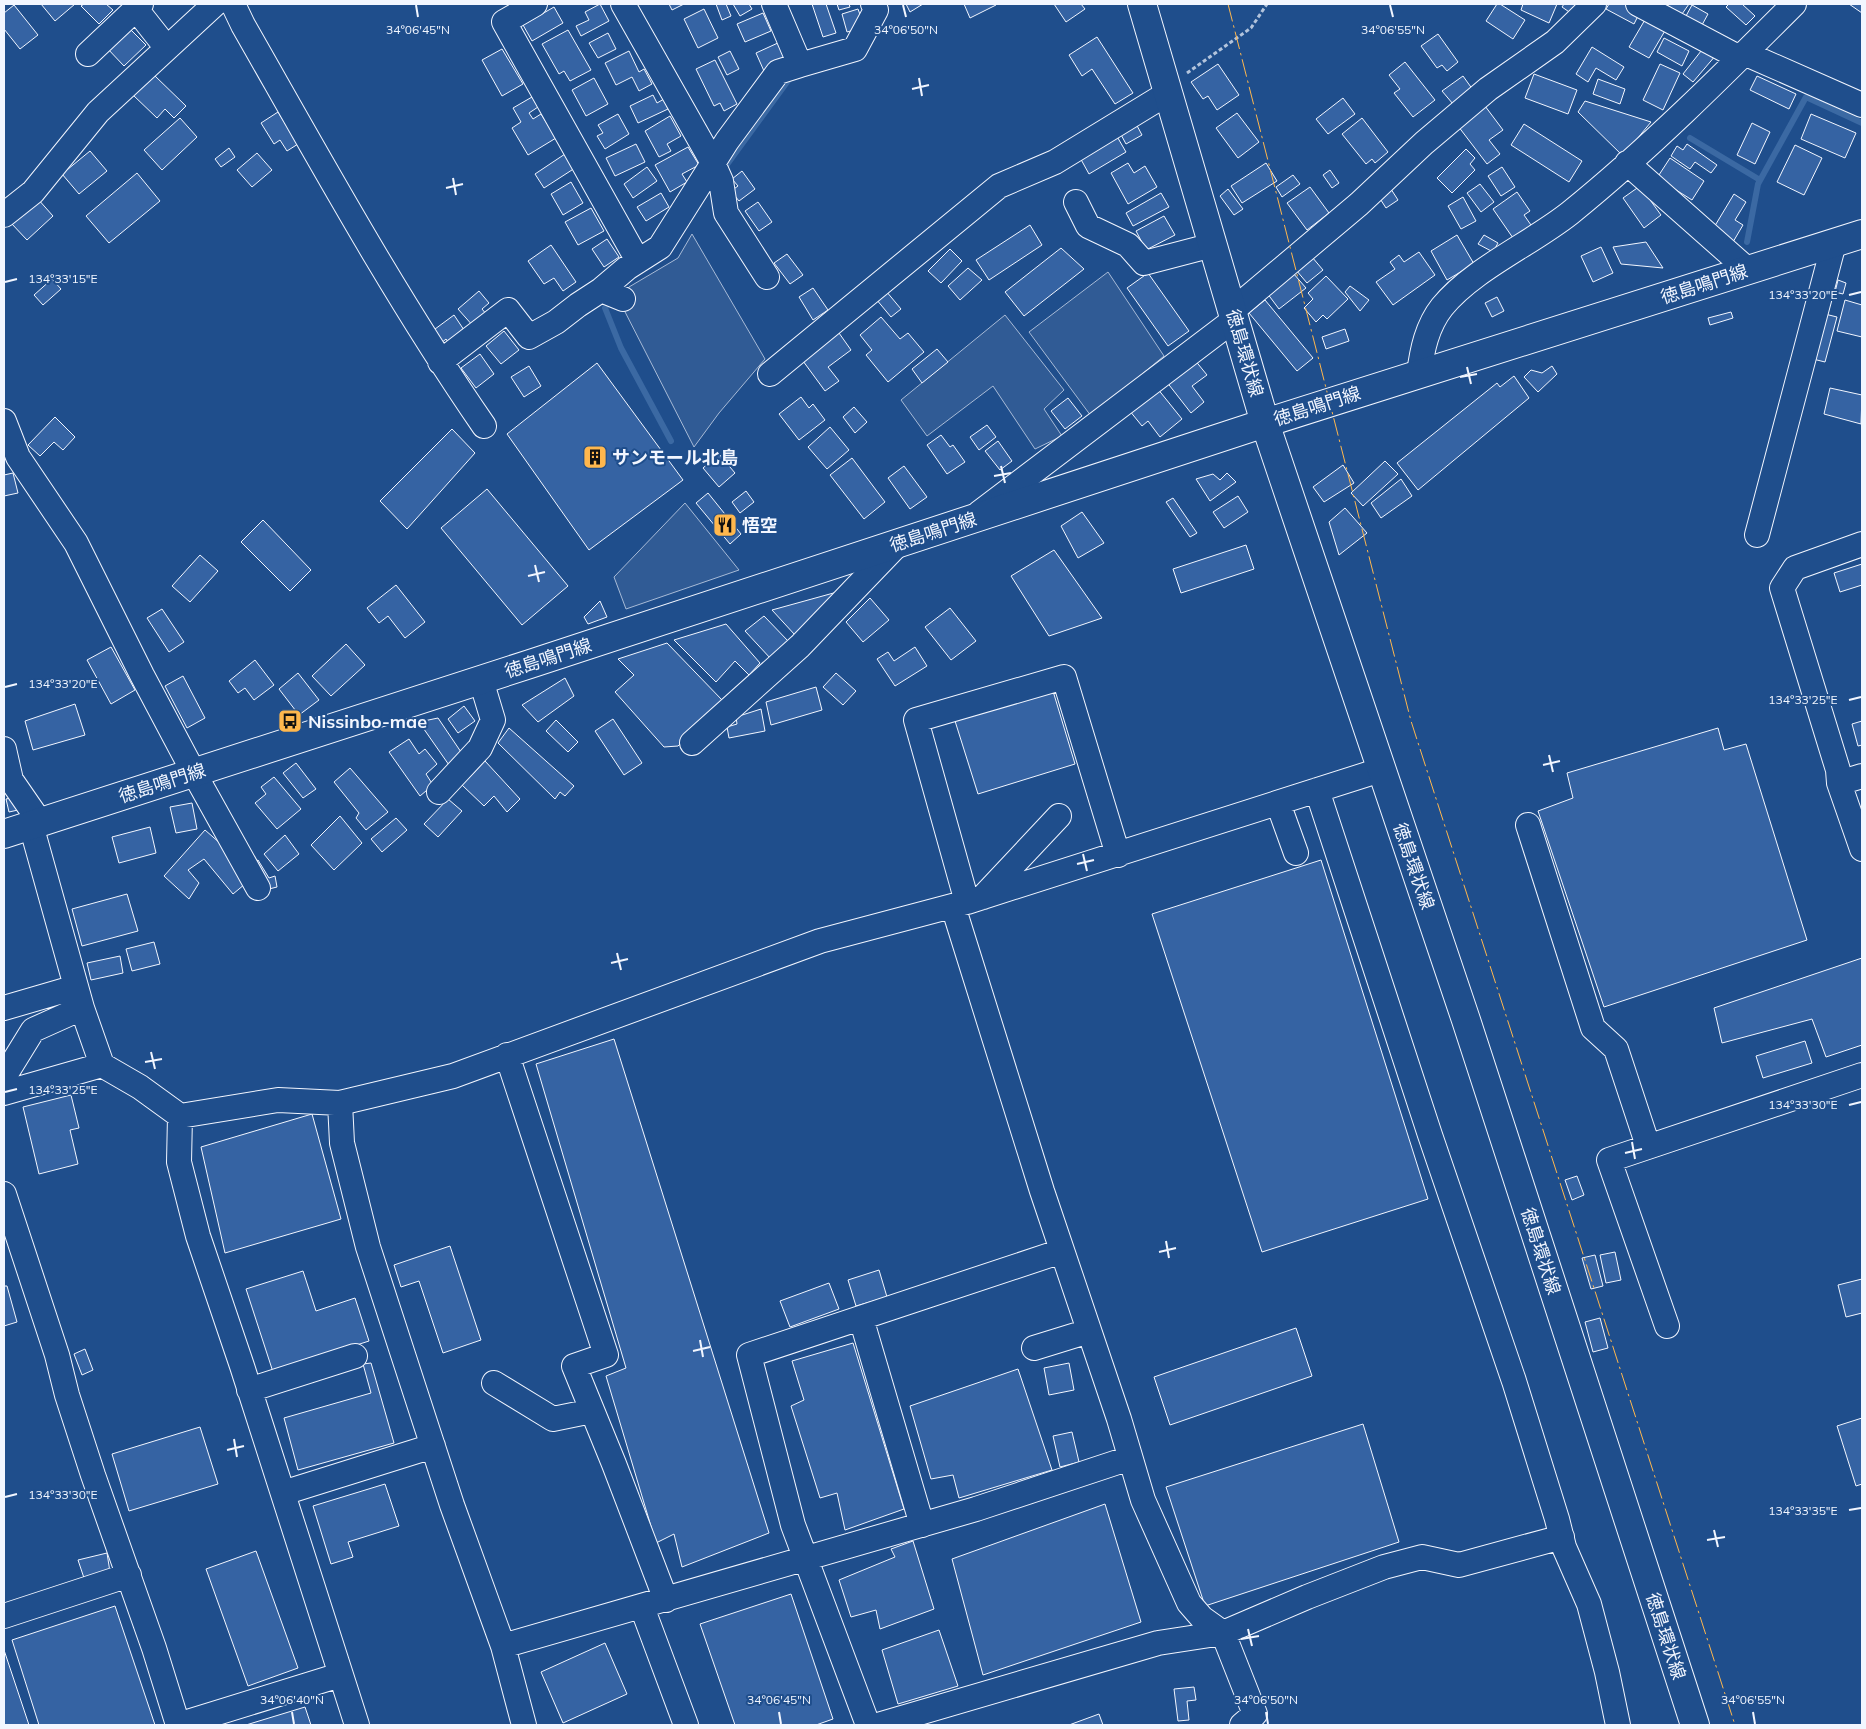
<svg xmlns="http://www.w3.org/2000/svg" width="1866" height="1729" font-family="Mulish,'Noto Sans JP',sans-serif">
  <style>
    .parking { fill: #305b95; stroke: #a8bbd7 }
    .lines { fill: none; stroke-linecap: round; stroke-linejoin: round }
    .stream { stroke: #3b69a3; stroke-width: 6 }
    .building { fill: #3563a3; stroke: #f2f6ff }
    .minor-casing { stroke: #f2f6ff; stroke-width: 26 }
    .major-casing { stroke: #f2f6ff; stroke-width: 30 }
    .path { stroke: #b3c4dc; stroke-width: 3; stroke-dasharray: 4 2.5; stroke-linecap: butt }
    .minor { stroke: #1f4e8c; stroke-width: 24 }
    .major { stroke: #1f4e8c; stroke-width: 28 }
    .power { stroke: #ffb74d; stroke-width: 1; stroke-dasharray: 18 4 2.5 4; stroke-linecap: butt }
    .ticks { fill: none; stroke: #f2f6ff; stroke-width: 2 }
    .labels { text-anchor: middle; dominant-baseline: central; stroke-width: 4; stroke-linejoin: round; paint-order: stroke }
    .street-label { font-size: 18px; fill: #f2f6ff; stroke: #1f4e8c }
    .poi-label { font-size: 18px; font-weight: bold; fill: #f2f6ff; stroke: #1f4e8c; text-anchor: start }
    .ticks-label { font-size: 12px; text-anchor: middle; fill: #f2f6ff; stroke: #1f4e8c; stroke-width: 4; stroke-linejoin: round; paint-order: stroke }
  </style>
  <rect width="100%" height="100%" fill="#1f4e8c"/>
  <path class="parking" d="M692,234L765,359L719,413L694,447L621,304L629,287L678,258Z
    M1108,272L1164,356L1091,416L1029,332Z
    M1005,315L1064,390L1044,409L1062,436L1035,449L993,386L927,436L901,400Z
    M685,503L739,570L626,609L614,577Z"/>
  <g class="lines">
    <path class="stream" d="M1690,138L1760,180
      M723,170L790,78L793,77
      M1747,242L1758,184L1806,97L1862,123
      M610,299L605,308L621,348L671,441"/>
  </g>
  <path class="building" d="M41,4H75L55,21Z
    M84,4H106L113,10L99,24L81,6Z
    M600,4L609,21L581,36L576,26L589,20L585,12Z
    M669,4H684L672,10Z
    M716,4H726L731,16L722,20Z
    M733,4H749L752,9L740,16Z
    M812,4H826L836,33L823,37Z
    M837,4H849L850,7L839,10Z
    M906,4H923L910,12Z
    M964,4H995L996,5L970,18Z
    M1054,4H1081L1085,9L1066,22Z
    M1497,4H1500L1525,20L1513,39L1486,21Z
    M1523,4H1557L1549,23L1521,10Z
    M1564,4H1583L1575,16L1562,7Z
    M1609,4H1625L1640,12L1634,24L1606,9Z
    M1665,4H1689L1682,14Z
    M1729,4H1742L1755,16L1746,25L1726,7Z
    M1849,4H1862V13Z
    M14,5L38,35L20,49L4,29V13Z
    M1692,5L1708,14L1702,25L1686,16Z
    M554,7L563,23L532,41L523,25Z
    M704,9L718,38L698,48L684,19Z
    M858,9L862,20L858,29L847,32L842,14Z
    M763,13L771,31L745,42L737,24Z
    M1646,18L1666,29L1649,58L1629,47Z
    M127,26L146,45L124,66L106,47Z
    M568,30L591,70L570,81L564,71L559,74L542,44Z
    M608,33L616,49L598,58L589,43Z
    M1438,34L1458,62L1447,71L1442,65L1437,68L1421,46Z
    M1097,37L1133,93L1115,104L1092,69L1082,76L1069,55Z
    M1664,38L1689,51L1682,66L1657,52Z
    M780,42L788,59L764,71L756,53Z
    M1705,46L1716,55L1693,82L1683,74Z
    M1592,47L1624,67L1616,80L1596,68L1588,82L1576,74Z
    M502,49L523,84L502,96L482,60Z
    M629,51L639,72L644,69L652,84L639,91L632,77L616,85L605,63Z
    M730,51L739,69L727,75L718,57Z
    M715,60L737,104L724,111L720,103L714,106L696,69Z
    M1405,62L1435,100L1413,117L1394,93L1400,89L1389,75Z
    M1218,64L1239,95L1217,110L1208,96L1203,99L1191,82Z
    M1660,64L1680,73L1663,110L1643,100Z
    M1534,74L1577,90L1568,114L1525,98Z
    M154,75L186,106L174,118L165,109L157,118L133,95Z
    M1463,76L1473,90L1453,104L1442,91Z
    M1757,76L1796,94L1789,109L1750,90Z
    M594,78L608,104L586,116L572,90Z
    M1598,79L1625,89L1620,104L1593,94Z
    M653,95L657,103L664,99L668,109L638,123L630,106Z
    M532,97L538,107L529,113L533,119L541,114L556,138L528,155L512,128L521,122L513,108Z
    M1343,98L1355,114L1328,134L1316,119Z
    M1585,101L1651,122L1623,156L1578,112Z
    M1485,106L1503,130L1489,140L1500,154L1487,164L1458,126Z
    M278,112L298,144L287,151L280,140L274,144L261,123Z
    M1237,113L1259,142L1238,158L1216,128Z
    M618,114L629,134L605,149L597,136L603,133L598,125Z
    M1811,114L1856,133L1845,158L1801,139Z
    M670,116L681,136L667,144L671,151L659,157L645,131Z
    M180,118L197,137L162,170L144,150Z
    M1362,118L1388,152L1375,163L1372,159L1366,164L1342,134Z
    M1134,120L1142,135L1126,144L1118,129Z
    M1752,123L1770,132L1755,164L1737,155Z
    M1524,124L1582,161L1569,182L1511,145Z
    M1115,133L1126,152L1089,174L1078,154Z
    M636,144L645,162L615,176L606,158Z
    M1687,144L1717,165L1711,173L1695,162L1690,169L1671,156L1677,146L1683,150Z
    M1795,145L1822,158L1804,195L1777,182Z
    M688,147L699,165L682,174L687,182L670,192L655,165Z
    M229,148L235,157L221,167L215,159Z
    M1466,149L1475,158L1470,164L1475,170L1452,193L1437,178Z
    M90,151L107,171L79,194L62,174Z
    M257,153L272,170L252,187L237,170Z
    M565,154L575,168L544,188L535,174Z
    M1670,158L1704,181L1692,200L1657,178Z
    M1128,163L1134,173L1145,166L1157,187L1128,204L1111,173Z
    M1266,163L1277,181L1242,203L1231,186Z
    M647,167L657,181L633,198L624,184Z
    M1502,167L1515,187L1501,196L1488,176Z
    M1330,170L1339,183L1332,188L1323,175Z
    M742,171L755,189L739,201L731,191L738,186L732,179Z
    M137,173L160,201L109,243L86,216Z
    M1293,175L1300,184L1282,197L1276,187Z
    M571,182L583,203L563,215L551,194Z
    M1480,184L1494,202L1481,212L1467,193Z
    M1389,186L1398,200L1386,208L1377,194Z
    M1640,186L1661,215L1644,228L1623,198Z
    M1310,187L1329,213L1307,230L1287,203Z
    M1228,189L1243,209L1234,215L1220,196Z
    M1517,192L1530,211L1524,215L1531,225L1513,238L1493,209Z
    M661,193L669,207L646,221L637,207Z
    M1161,193L1169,207L1133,226L1126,213Z
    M1734,194L1746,202L1735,220L1743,225L1733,242L1713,229Z
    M1463,197L1476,221L1461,229L1448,206Z
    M37,198L53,216L27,240L11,223Z
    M758,202L772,222L759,231L745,211Z
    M591,208L604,231L578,245L565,222Z
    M1164,216L1175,235L1146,250L1136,231Z
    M1030,225L1042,245L989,280L976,260Z
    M1457,235L1474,264L1447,280L1431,251Z
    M1484,235L1498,243L1493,252L1478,244Z
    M607,239L619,257L604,267L592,249Z
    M1646,242L1663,268L1621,264L1613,247Z
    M551,245L576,282L563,291L554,278L544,284L528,261Z
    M1601,247L1613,273L1593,282L1581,256Z
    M1061,248L1084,269L1024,316L1005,292Z
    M950,249L962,261L941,283L928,271Z
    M1419,252L1435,275L1393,305L1376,282L1395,269L1390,262L1399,255L1404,262Z
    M787,254L803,275L790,284L774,263Z
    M1312,257L1323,270L1307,283L1296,270Z
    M968,268L982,280L960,300L948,286Z
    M1148,273L1189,331L1168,346L1127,288Z
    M1293,273L1306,288L1279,309L1267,293Z
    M1326,276L1348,299L1327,319L1323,315L1316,322L1304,308L1313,299L1308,293Z
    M52,279L61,289L43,305L34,295Z
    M1838,280L1846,283L1843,294L1835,292Z
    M1350,286L1369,300L1360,311L1345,292Z
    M813,288L828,310L813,320L799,297Z
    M479,291L489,303L482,309L487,315L474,327L458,309Z
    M886,291L901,309L891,317L876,299Z
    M1497,297L1504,311L1492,317L1485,303Z
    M1265,300L1313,358L1297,371L1249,313Z
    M1845,300L1862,305V337L1837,331Z
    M1731,312L1733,318L1710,325L1708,318Z
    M1825,314L1837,317L1825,362L1813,359Z
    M454,315L466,333L450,345L446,339L440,344L431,332Z
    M881,317L900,339L908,333L924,352L888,382L866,355L872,350L860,335Z
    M1345,329L1349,341L1326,349L1322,337Z
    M504,331L519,350L501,364L486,346Z
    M839,333L851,350L828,367L839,381L825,391L803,361Z
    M937,349L948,362L922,383L912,369Z
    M480,354L494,374L476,388L461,368Z
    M1194,359L1207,375L1192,386L1204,402L1191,413L1166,381Z
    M597,363L683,480L589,550L507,434Z
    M529,366L541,386L524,397L511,377Z
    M1552,366L1557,374L1538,392L1524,377L1531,370L1542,373Z
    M1514,376L1529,398L1418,490L1397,463L1497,383L1500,387Z
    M1157,388L1182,419L1160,437L1148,421L1142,426L1129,410Z
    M1830,388L1862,395L1861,424L1824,414Z
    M801,397L809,408L813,404L825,420L799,440L779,414Z
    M1068,398L1082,416L1065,429L1051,411Z
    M854,407L867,422L855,433L843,417Z
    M55,417L75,437L63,450L54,442L40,456L28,445Z
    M987,425L996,437L979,450L970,437Z
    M830,427L849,450L827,469L808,447Z
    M452,429L475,453L407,529L380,501Z
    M941,435L950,447L953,445L965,462L947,474L927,445Z
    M998,441L1012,461L1000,470L985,451Z
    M719,454L735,473L719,487L703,468Z
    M852,458L885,502L864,519L830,475Z
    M1385,461L1398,474L1363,506L1351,493Z
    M1343,465L1354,483L1324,502L1313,487Z
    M904,466L927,497L910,509L888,478Z
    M13,473L18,493L4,496V475Z
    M1227,473L1236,482L1210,501L1196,479L1213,474L1220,480Z
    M1401,479L1412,496L1381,518L1371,503Z
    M487,489L568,586L522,625L441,528Z
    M746,491L754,502L740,513L732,502Z
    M708,493L741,534L730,544L696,503Z
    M1238,496L1248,512L1224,528L1213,512Z
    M1173,498L1197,533L1190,537L1166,502Z
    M1345,508L1367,533L1339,555L1329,522Z
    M1082,512L1104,543L1078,558L1061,526Z
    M263,520L311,570L290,591L241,542Z
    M1246,545L1254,569L1181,593L1173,569Z
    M1054,550L1102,618L1049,636L1011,576Z
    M200,555L218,571L190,602L172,586Z
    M1862,564V585L1840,592L1834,573Z
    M396,585L425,622L405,638L388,616L379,623L367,608Z
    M848,589L795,635L772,610Z
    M870,598L889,620L863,642L846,622Z
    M600,601L607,617L588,624L584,617Z
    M950,608L976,641L951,660L925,627Z
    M162,609L184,642L169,652L147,618Z
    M764,616L789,642L771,659L745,631Z
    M726,624L760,663L749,675L735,661L716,682L674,640Z
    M667,643L723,701L678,746L664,747L615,692L634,675L618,659Z
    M346,644L365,665L331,696L312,676Z
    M111,647L135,690L111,704L87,660Z
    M915,647L927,666L895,686L877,659L888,652L894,661Z
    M255,660L274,685L254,700L245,688L238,693L229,681Z
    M298,673L319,700L299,715L279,689Z
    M836,673L856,691L843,705L823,687Z
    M183,676L205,718L187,728L165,686Z
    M565,678L574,696L538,722L522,705Z
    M816,687L822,710L771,725L766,702Z
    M1053,691L1075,764L978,794L955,721Z
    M75,704L85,735L33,750L25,721Z
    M464,706L475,721L458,733L448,719Z
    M761,709L765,731L729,738L727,727L737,724L736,717Z
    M438,718L461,752L449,765L419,722Z
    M613,719L642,763L624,775L595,731Z
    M556,720L578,742L568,752L546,731Z
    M1862,721V745L1858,746L1852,724Z
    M509,728L574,786L565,796L560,792L555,799L498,743Z
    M1718,728L1724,750L1746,744L1807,940L1604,1007L1538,811L1573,798L1567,773Z
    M409,739L419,754L425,749L437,764L426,774L433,785L420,796L389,752Z
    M485,761L520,799L507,812L494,796L484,806L462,785Z
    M296,763L316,789L303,798L283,773Z
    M350,768L388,812L366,830L356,818L359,813L334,782Z
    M274,777L301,809L277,829L255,803L266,794L261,787Z
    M15,797L18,810L9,812L6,799Z
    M448,799L462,811L438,837L424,824Z
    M192,803L197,829L176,833L170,807Z
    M340,816L362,843L334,870L311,845Z
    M396,818L407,830L382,852L371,839Z
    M150,827L156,853L119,863L112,837Z
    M205,830L229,851L245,884L233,894L204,859L188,870L199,883L189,899L164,876Z
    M285,835L299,854L278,871L264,854Z
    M258,860L269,878L275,876L277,887L265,890L251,865Z
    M1321,860L1428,1199L1262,1252L1152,914Z
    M127,894L138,931L82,946L72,909Z
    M154,942L160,964L132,971L126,949Z
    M120,956L123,973L91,980L87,963Z
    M1862,958V1045L1826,1057L1812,1019L1722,1043L1714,1008Z
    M614,1039L769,1533L682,1567L674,1534L656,1543L606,1376L626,1368L536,1064Z
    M1805,1041L1812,1063L1763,1078L1756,1056Z
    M71,1095L79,1128L70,1130L78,1164L39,1174L23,1107Z
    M312,1114L341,1219L225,1253L201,1147Z
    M1577,1176L1584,1195L1572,1200L1565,1180Z
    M450,1246L481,1340L443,1353L419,1281L401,1287L394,1265Z
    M1615,1252L1621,1280L1606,1283L1600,1255Z
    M1595,1255L1603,1286L1591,1289L1582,1258Z
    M879,1270L887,1297L856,1306L848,1280Z
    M303,1271L316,1311L355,1298L369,1341L273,1372L246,1289Z
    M1862,1279V1313L1846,1317L1838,1285Z
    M829,1283L839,1309L790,1327L780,1301Z
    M4,1286H7L17,1322L4,1326Z
    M1600,1318L1608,1348L1593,1352L1585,1322Z
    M1296,1328L1312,1376L1170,1425L1154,1377Z
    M853,1343L904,1509L845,1530L837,1493L820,1498L791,1406L804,1400L792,1361Z
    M85,1349L93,1370L82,1375L74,1354Z
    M371,1363L394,1443L298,1470L284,1418L371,1393L363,1364Z
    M1069,1363L1074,1390L1049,1395L1044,1368Z
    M1018,1369L1052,1470L959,1498L953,1475L931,1479L910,1406Z
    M1862,1418V1484L1856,1486L1837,1426Z
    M1363,1424L1399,1542L1205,1606L1166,1487Z
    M200,1427L218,1484L129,1511L112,1454Z
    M1072,1432L1079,1462L1060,1467L1053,1436Z
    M385,1484L399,1526L348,1542L353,1557L331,1564L313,1506Z
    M1105,1504L1141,1622L983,1675L952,1559Z
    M913,1541L934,1609L880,1629L876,1610L851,1617L839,1580L895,1557L891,1549Z
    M256,1551L298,1668L248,1686L206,1569Z
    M107,1553L110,1572L84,1578L78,1560Z
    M791,1594L833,1719L816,1725H735L700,1624Z
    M115,1606L155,1725H39L12,1640Z
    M939,1630L958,1686L898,1704L882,1650Z
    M605,1643L627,1694L563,1723L541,1672Z
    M4,1648V1650L29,1725H4Z
    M1194,1687L1196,1700L1187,1701L1189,1720L1178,1721L1174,1689Z
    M305,1707L311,1725H246Z
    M1099,1714L1103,1725H1069Z"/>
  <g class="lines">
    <g class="minor-casing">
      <path id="minor" d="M233,4L243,25C320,160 395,297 484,426
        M535,4L504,22L638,261
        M623,4L713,163L721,181L726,213L767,277
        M1638,4L1740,58
        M136,9L166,47
        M1744,53L1862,105
        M88,54L141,4
        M800,65L855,49L876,10L873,4
        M1627,163L1748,270
        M1076,202L1088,226L1128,245L1144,263L1213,245
        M4,215L33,192L98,112L215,4
        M601,290L623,299
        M1232,311L1359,204L1424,143L1488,89L1555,42L1594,4
        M440,362L508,310L529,337L556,322L578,305L601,290L627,268L660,247L727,141L778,72L800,65L774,4
        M770,374L999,186L1055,162L1168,93
        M1419,374C1422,350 1427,326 1442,307C1473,269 1531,244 1570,213C1649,149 1722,76 1794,4
        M4,421L18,457L76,543L142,675L194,773L258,888
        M979,513L1235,319
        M1757,535L1834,243
        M1862,544L1795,568L1782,588L1838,770L1839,783L1862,849
        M692,743L800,646L899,543
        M4,749L11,780L40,822
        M1839,783L1862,776
        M1317,790L1430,1135L1514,1381L1557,1519L1564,1547L1589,1604L1607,1672L1618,1725
        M439,792L480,748L493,720L481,680
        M1278,803L1296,853
        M31,825L82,1008L102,1065L140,1087L180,1116L278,1100L340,1103L453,1076L820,941L967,902L1374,772
        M1528,825L1593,1028L1616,1049L1648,1146
        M983,897L1059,816
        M967,902L916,720L1064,677L1118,855
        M953,906L1042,1191L1119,1419L1143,1500L1189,1603L1202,1618L1223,1633L1255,1714L1242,1725
        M4,1008L76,987
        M507,1055L606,1355L574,1366L614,1464L666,1600
        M4,1077L33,1030L82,1008
        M4,1093L102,1065
        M340,1103L342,1143L368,1247L452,1505L503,1646
        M180,1116L179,1162L198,1236L242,1366L357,1725
        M4,1194L57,1355L67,1395L93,1475L154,1648L178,1725
        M861,1318L922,1525
        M1667,1326L1609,1160L1862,1075
        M1034,1348L1089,1331
        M494,1383L553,1419L592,1411
        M249,1390L355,1356
        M283,1493L433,1446
        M642,1607L686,1725
        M4,1616L129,1575
        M178,1725L340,1675
        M524,1725L503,1646L976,1509L1130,1458
        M868,1725L793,1525L749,1355L1062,1251
        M878,1725L1158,1643L1223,1633L1307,1597L1384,1567L1422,1557L1459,1565L1562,1537"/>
    </g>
    <g class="major-casing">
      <path id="major" d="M1142,4L1265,423L1466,1020L1695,1725
        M4,834L530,664L1265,423L1862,234"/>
    </g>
    <path class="path" d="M1187,73L1251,28L1267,4"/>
    <use href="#minor" class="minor"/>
    <use href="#major" class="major"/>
    <path class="power" d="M1228,4L1411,721L1735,1725"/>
  </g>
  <path class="ticks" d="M416,5L418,17M903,5L906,17M1390,5L1393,17M919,78L922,96M912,89L929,85M453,178L456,195M446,188L463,184M5,282L17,279M1849,295L1861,292M1467,367L1471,384M1460,377L1477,374M1001,466L1005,483M994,476L1011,473M535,565L539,582M528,576L545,572M5,687L17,684M1849,700L1861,697M1549,755L1553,772M1543,765L1560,761M1083,854L1087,871M1077,864L1094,860M617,953L621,970M611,963L628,959M151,1052L155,1069M145,1062L162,1059M5,1092L17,1089M1849,1105L1861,1102M1632,1142L1635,1159M1625,1153L1642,1149M1166,1241L1169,1258M1159,1252L1176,1248M700,1340L703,1357M693,1351L710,1347M234,1439L237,1457M227,1450L244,1446M5,1497L17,1494M1849,1510L1861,1508M1714,1530L1718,1547M1707,1540L1725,1537M1248,1629L1252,1646M1241,1639L1259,1636M292,1712L294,1724M779,1712L781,1724M1266,1712L1268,1724M1753,1712L1755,1724"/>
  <defs>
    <g id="building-square" transform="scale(1.25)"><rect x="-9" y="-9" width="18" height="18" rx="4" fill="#ffb74d" stroke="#1f4e8c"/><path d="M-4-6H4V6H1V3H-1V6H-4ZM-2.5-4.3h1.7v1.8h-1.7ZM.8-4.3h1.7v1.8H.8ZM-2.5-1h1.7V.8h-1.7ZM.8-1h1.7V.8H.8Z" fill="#111"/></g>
    <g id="restaurant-square" transform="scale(1.25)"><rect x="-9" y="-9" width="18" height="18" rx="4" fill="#ffb74d" stroke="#1f4e8c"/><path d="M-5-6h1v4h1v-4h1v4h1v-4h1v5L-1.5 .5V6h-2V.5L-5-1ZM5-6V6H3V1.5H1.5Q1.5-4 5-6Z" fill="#111"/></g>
    <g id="bus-square" transform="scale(1.25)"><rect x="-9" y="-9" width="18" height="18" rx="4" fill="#ffb74d" stroke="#1f4e8c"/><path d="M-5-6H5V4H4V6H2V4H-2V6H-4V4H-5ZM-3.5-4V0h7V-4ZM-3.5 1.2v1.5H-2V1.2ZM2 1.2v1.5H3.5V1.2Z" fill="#111"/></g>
  </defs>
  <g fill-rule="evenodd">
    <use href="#building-square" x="595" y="457"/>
    <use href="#restaurant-square" x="725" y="525"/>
    <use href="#bus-square" x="290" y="721"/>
  </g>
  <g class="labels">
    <g class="street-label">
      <text transform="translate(1704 284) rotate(-18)">徳島鳴門線</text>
      <text transform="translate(1245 353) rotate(74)">徳島環状線</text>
      <text transform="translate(1317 406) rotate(-18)">徳島鳴門線</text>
      <text transform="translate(933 532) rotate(-18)">徳島鳴門線</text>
      <text transform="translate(548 658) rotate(-18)">徳島鳴門線</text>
      <text transform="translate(162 783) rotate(-18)">徳島鳴門線</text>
      <text transform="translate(1414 866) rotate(71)">徳島環状線</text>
      <text transform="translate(1541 1251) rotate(72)">徳島環状線</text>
      <text transform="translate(1666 1636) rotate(72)">徳島環状線</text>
    </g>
    <g class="poi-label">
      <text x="612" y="457">サンモール北島</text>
      <text x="742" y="525">悟空</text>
      <text x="308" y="721">Nissinbo-mae</text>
    </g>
  </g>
  <g class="ticks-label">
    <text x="418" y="34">34°06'45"N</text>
    <text x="906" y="34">34°06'50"N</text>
    <text x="1393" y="34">34°06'55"N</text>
    <text x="63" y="283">134°33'15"E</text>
    <text x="1803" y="299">134°33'20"E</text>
    <text x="63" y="688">134°33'20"E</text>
    <text x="1803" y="704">134°33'25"E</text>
    <text x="63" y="1094">134°33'25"E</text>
    <text x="1803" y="1109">134°33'30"E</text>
    <text x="63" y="1499">134°33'30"E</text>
    <text x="1803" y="1515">134°33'35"E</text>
    <text x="292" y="1704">34°06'40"N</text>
    <text x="779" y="1704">34°06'45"N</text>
    <text x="1266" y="1704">34°06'50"N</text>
    <text x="1753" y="1704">34°06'55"N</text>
  </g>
  <rect width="1866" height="1729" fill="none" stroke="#f2f6ff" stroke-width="10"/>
</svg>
